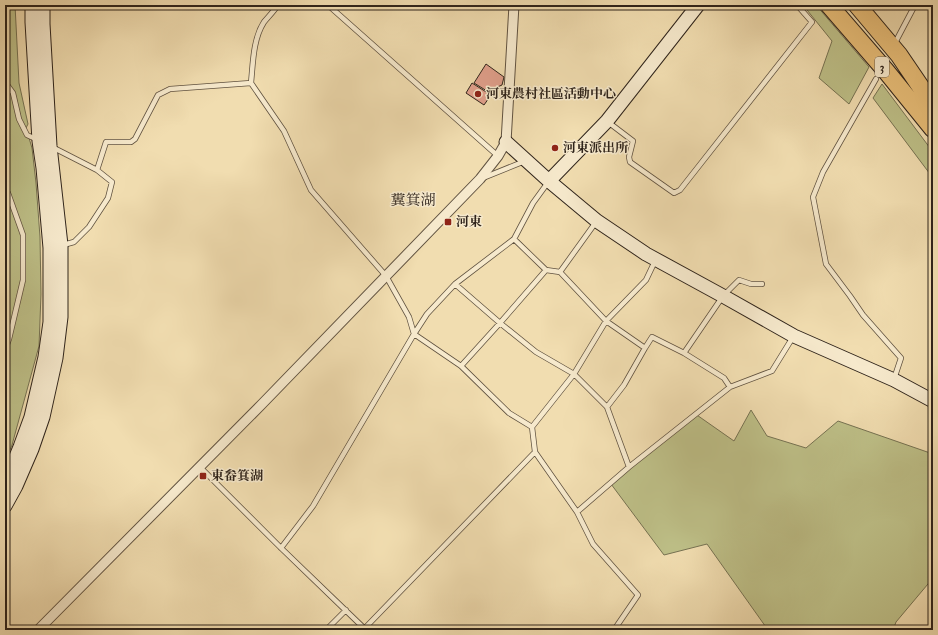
<svg xmlns="http://www.w3.org/2000/svg" width="938" height="635" font-family="'IM FELL Double Pica','Noto Serif TC',serif">
  <style>
    .green { fill: #bec088; stroke: #767252 }
    .building { fill: #e09f8b; stroke: #2f241b }
    .lines { fill: none; stroke-linecap: round; stroke-linejoin: round }
    .lane-casing { stroke: #605240; stroke-width: 6 }
    .street-casing { stroke: #605240; stroke-width: 11 }
    .secondary-casing { stroke: #2f241b; stroke-width: 15 }
    .highway-casing { stroke: #2f241b; stroke-width: 19 }
    .lane { stroke: #f6e9cc; stroke-width: 4.5 }
    .street { stroke: #f6e9cc; stroke-width: 9 }
    .secondary { stroke: #f6e9cc; stroke-width: 13 }
    .highway { stroke: #e8be78; stroke-width: 17 }
    .poi-dot { fill: #8f2418; stroke: #f6e9cc; stroke-width: 1.5 }
    .labels { text-anchor: middle; dominant-baseline: central; stroke-width: 3; stroke-linejoin: round; paint-order: stroke }
    .shield { fill: #f6e9cc; stroke: #6b5f50; stroke-width: 1 }
    .shield-label { font-size: 12px; font-weight: bold; fill: #2f241b }
    .poi-label { font-size: 13px; font-weight: bold; fill: #2f241b; stroke: #f6e9cc; text-anchor: start }
    .quarter-label { font-size: 15px; fill: #2f241b; stroke: #f6e9cc }
  </style>
  <rect width="100%" height="100%" fill="#f1ddb0"/>
  <filter id="stains"><feTurbulence type="fractalNoise" baseFrequency=".005" numOctaves="4"/><feColorMatrix values="0 0 0 0 .2 0 0 0 0 .09 0 0 0 0 .02 0 0 0 .5 -.17"/></filter>
  <radialGradient id="worn" r=".72"><stop offset=".6" stop-color="#630" stop-opacity="0"/><stop offset="1" stop-color="#630" stop-opacity=".3"/></radialGradient>
  <path class="green" d="M5,5H15L19,83L28,124L26,128L32,148L36,183L40,237L41,294L39,346L12,445L5,462Z
    M803,5H816L869,67L849,104L819,78L832,41Z
    M882,84L933,152V178L873,98Z
    M751,410L767,436L806,448L838,421L933,454V578L896,622L893,630H768L707,544L664,555L611,484L694,413L734,441Z"/>
  <path class="building" d="M486,64L504,77L502,85L495,88V96L474,83Z
    M472,83L491,95L484,105L466,93Z"/>
  <g class="lines">
    <g class="lane-casing">
      <path id="lane" d="M328,5L498,156
        M896,41L915,5
        M876,79L823,172L813,197L826,264L850,296L863,315L901,358L894,379
        M5,82L13,93L19,119L27,135L38,140
        M251,83C253,63 253,39 264,22C269,16 274,11 278,5
        M608,122L633,141L629,157L630,162L674,193L680,190L812,22L797,5
        M52,147L97,170
        M483,178L525,161
        M5,189L8,193L23,235V280L9,339L5,350
        M514,239L546,270L560,272L606,321L645,348L652,337L684,353L724,378L730,387
        M63,245L74,242L89,227L108,198L112,182L97,170L106,142H131L135,139L158,95L170,89L251,83L284,131L311,190L386,276L409,317L414,334L461,366L509,413L532,427
        M560,272L596,222
        M455,284L500,323L536,352L574,374L607,407L629,467
        M684,353L723,296L739,280L751,284H762
        M461,366L500,323L546,270
        M607,407L624,385L645,348
        M535,452L577,512
        M200,467L281,548L366,630
        M281,548L313,506L414,334L427,314L455,284L514,239L533,203L549,181
        M364,629L535,452L532,427L574,374L606,321L646,280L655,261
        M326,630L346,610
        M614,630L638,595L593,544L577,512L629,467L730,387L772,371L793,337"/>
    </g>
    <g class="street-casing">
      <path id="street" d="M38,630L262,404L480,179L498,156L506,142L514,5"/>
    </g>
    <g class="secondary-casing">
      <path id="secondary" d="M506,142L549,181L597,221L646,254L723,296L794,336L894,380L933,401
        M549,181L607,121L698,5
        M5,483L20,447L31,417L45,357L50,322V248L43,168L39,141L32,22V5
        M5,506L16,486L32,449L43,417L56,358L61,317V245L50,146L43,24V5"/>
    </g>
    <g class="highway-casing">
      <path id="highway" d="M829,5L886,71L933,129
        M857,5L899,55L933,105"/>
    </g>
    <use href="#lane" class="lane"/>
    <use href="#street" class="street"/>
    <use href="#secondary" class="secondary"/>
    <use href="#highway" class="highway"/>
  </g>
  <g class="poi-dot">
    <circle cx="478" cy="94" r="4"/>
    <circle cx="555" cy="148" r="4"/>
    <rect x="444" y="218" width="8" height="8" rx="2"/>
    <rect x="199" y="472" width="8" height="8" rx="2"/>
  </g>
  <g class="labels">
    <rect class="shield" x="875" y="57" width="14" height="20" rx="3"/>
    <g class="shield-label">
      <text x="882" y="67">3</text>
    </g>
    <g class="poi-label">
      <text x="486" y="94">河東農村社區活動中心</text>
      <text x="563" y="148">河東派出所</text>
      <text x="456" y="222">河東</text>
      <text x="211" y="476">東畚箕湖</text>
    </g>
    <g class="quarter-label">
      <text x="413" y="200">糞箕湖</text>
    </g>
  </g>
  <rect width="938" height="635" fill="none" stroke="#f1ddb0" stroke-width="20"/>
  <rect x="6" y="6" width="926" height="623" fill="none" stroke="#2f241b" stroke-width="2"/>
  <rect x="10" y="10" width="918" height="615" fill="none" stroke="#2f241b"/>
  <rect width="100%" height="100%" filter="url(#stains)"/>
  <rect width="100%" height="100%" fill="url(#worn)"/>
</svg>
